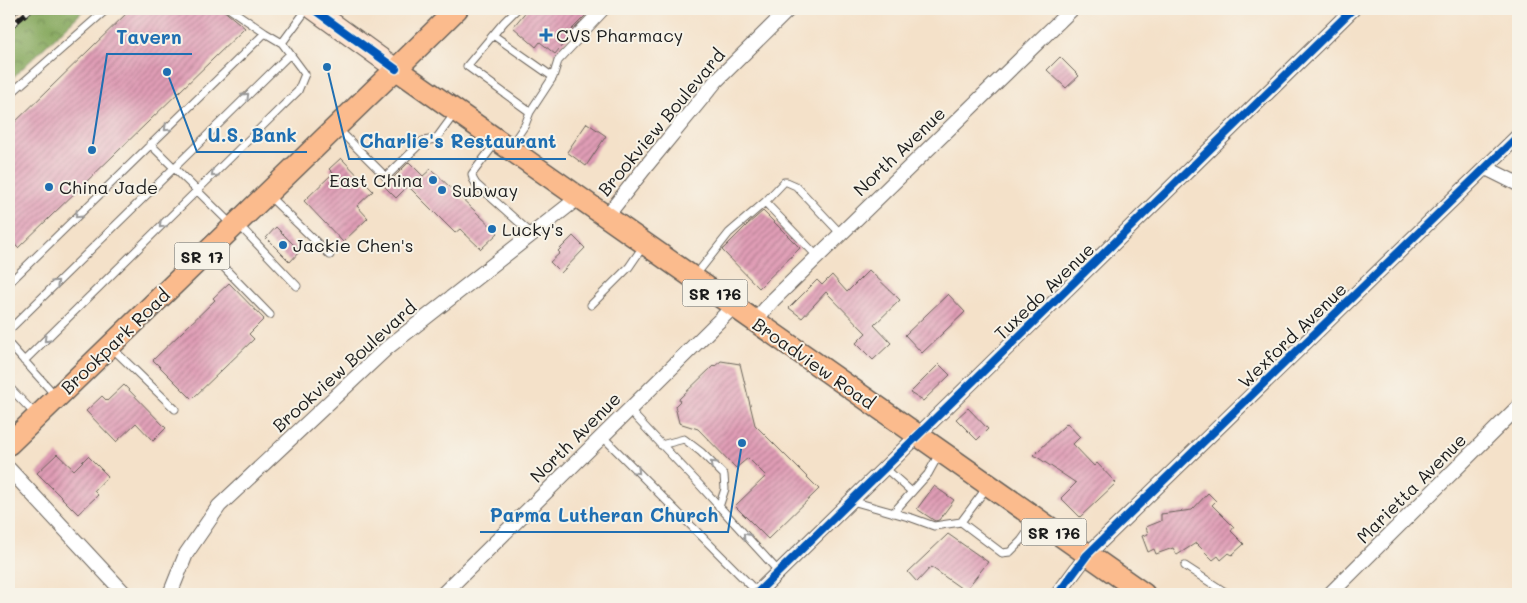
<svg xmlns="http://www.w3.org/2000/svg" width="1527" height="603" font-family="Mali,sans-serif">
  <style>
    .forest { fill: url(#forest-crowns); stroke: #50623c }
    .building { fill: url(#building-hatch) }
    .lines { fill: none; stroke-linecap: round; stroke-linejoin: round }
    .lane-casing { stroke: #686159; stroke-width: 9 }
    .street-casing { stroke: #686159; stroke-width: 16 }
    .secondary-casing { stroke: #686159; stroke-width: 22 }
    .primary-casing { stroke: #686159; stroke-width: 24 }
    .lane { stroke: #fff; stroke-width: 7 }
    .street { stroke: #fff; stroke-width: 14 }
    .secondary { stroke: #fde4d1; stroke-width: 20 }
    .primary { stroke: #fbbb8d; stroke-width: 21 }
    .rail-casing { stroke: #1c1c1c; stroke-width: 5.5 }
    .rail { stroke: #f7f3e8; stroke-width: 4; stroke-dasharray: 11; stroke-linecap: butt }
    .cycleway-casing { stroke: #f7f3e8; stroke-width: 11 }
    .cycleway { stroke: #0057b8; stroke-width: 8 }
    .oneway { stroke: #999 }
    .poi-dot { fill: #1f6fb2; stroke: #f7f3e8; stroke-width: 2 }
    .labels { text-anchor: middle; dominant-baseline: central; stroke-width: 4; stroke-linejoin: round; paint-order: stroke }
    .shield { fill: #f7f3e8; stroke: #5e5c59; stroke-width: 1 }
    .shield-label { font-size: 16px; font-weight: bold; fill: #1c1c1c }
    .poi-label { font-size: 18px; fill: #1c1c1c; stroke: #f7f3e8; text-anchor: start }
    .street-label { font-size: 18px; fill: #1c1c1c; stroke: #f7f3e8 }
    .leader { fill: none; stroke: #1f6fb2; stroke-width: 2 }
    .callout-dot { fill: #1f6fb2; stroke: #f7f3e8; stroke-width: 2 }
    .callout-label { font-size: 19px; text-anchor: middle; font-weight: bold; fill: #1f6fb2; stroke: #f7f3e8; stroke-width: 4; stroke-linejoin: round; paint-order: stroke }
  </style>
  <defs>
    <pattern id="forest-crowns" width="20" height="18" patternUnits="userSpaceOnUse" patternTransform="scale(1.25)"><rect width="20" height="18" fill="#84a75c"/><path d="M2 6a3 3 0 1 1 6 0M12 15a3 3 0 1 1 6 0" fill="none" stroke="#6b874b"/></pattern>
    <pattern id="building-hatch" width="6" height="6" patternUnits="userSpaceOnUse" patternTransform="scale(1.25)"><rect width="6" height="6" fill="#e09db6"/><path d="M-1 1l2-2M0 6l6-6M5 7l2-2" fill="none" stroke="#b57f93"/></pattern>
  </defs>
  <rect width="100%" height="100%" fill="#f7f3e8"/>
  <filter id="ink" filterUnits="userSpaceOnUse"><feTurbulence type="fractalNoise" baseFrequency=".02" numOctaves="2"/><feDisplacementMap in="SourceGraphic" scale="10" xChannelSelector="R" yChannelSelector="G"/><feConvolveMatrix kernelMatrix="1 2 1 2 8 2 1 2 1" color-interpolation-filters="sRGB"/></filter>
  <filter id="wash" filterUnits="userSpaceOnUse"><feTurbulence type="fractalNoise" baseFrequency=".0096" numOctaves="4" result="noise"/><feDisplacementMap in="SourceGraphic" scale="20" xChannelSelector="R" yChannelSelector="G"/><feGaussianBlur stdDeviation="1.12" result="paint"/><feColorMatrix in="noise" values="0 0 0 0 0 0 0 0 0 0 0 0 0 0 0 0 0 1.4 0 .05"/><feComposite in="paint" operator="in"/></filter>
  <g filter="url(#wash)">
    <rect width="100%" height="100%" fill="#f4e1c9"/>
    <path class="forest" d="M31,9H85L9,81V28Z"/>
    <g id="blocks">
      <path class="building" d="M131,9H222L245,28L18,248L9,238V128Z
        M528,9H592L569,32L568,38L555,54L540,42L536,47L513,27Z
        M1060,57L1079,76L1066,88L1047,70Z
        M587,123L606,136L586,166L567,152Z
        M341,158L373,191L357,206L368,218L343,242L304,201L333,173L329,169Z
        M409,162L423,176L431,169L498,233L481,249L460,229L455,233L408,186L396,198L383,185L390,181Z
        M763,211L800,248L759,288L722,250L748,224Z
        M276,227L300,251L290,262L266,238Z
        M573,236L585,248L561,273L550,262L560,253L558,251Z
        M869,270L900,300L874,325L891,343L873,360L856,343L866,333L826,292L802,318L789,308L817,280L822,285L832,275L847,292Z
        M229,283L264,319L249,334L254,339L192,399L153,360L215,300L213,298Z
        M948,294L965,312L922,353L905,335Z
        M721,361L740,364L755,425L819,489L768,539L735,506L766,476L748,458L736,468L698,429L679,423L675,406L680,401L679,399L714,365L715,366Z
        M939,364L950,375L923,401L910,393Z
        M124,385L166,428L153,441L136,423L116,442L86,411L102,396L107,401Z
        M968,408L988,429L977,440L956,419Z
        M1067,423L1080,437L1073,444L1094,466L1097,463L1116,483L1080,517L1061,498L1076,483L1034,455Z
        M57,454L74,470L88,456L108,476L94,491L98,495L78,514L37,473Z
        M934,486L954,500L939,520L935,521L917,509Z
        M1208,493L1216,501L1212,505L1234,527L1231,531L1244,544L1232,555L1229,553L1221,560L1218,556L1213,560L1196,543L1177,555L1173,548L1156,554L1154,549L1148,552L1142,536L1148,534L1146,527L1161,521V514L1192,510Z
        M948,534L988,562L965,591L931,567L917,582L908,572Z"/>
    </g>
  </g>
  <g filter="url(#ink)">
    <use href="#blocks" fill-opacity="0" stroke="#686159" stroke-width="1"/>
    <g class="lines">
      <g class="lane-casing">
        <path id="lane" d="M230,9L265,33L282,43L307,9
          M493,35L553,77L530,112
          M574,44L573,36L599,9
          M553,77L558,61L607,9
          M9,95L107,9
          M338,129L386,177L423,141L436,139L455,113
          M497,141L472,174L473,179L476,184L532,234
          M150,144L232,225
          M510,147L525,125L530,112L467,66L504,22L517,9
          M269,196L330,255
          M765,202L784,182H787L796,186L841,234
          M239,225L297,286
          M210,253L270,315
          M695,276L729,233L765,202L818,257
          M9,283L265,33
          M591,305L629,267L644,245
          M9,330L290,54
          M9,344L55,395
          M112,348L175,409
          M24,361L298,91L305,74L282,43
          M9,387L36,415
          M629,410L697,482L779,572
          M602,436L758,593
          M661,445L684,439L701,452L724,475L725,489L719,507
          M885,468L912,492
          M852,501L912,518L934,526L961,522L1002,553L1010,552L1021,541L1036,520
          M893,513L928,474L939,454
          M961,522L988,486
          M1185,566L1228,594"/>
      </g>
      <g class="street-casing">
        <path id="street" d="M1486,168L1518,184
          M606,217L647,165L716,81L789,9
          M755,321L773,300L1072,9
          M9,469L125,594
          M170,594L186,554L219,506L387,348L578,198
          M443,594L734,306
          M756,594L1353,9
          M1058,594L1087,555L1518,136
          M1330,594L1518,407"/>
      </g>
      <g class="secondary-casing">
        <path id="secondary" d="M313,9L396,69"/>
      </g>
      <g class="primary-casing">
        <path id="primary" d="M396,69L1144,594
          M9,444L396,69L457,9"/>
      </g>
      <use href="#lane" class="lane"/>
      <use href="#street" class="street"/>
      <use href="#secondary" class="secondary"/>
      <use href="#primary" class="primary"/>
      <g class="rail-casing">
        <path id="rail" d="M9,17L18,9
          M9,28L31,9"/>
      </g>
      <use href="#rail" class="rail"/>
      <g class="cycleway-casing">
        <path id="cycleway" d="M313,9L396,69
          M756,594L1353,9
          M1058,594L1087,555L1518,136"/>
      </g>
      <use href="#cycleway" class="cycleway"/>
    </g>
    <defs><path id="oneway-chevron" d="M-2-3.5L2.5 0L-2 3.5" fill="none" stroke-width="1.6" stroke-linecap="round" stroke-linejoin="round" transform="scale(1.25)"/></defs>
    <g class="oneway">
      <use href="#oneway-chevron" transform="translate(246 96) rotate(-45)"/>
      <use href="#oneway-chevron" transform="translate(167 128) rotate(136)"/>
      <use href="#oneway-chevron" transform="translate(214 174) rotate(136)"/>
      <use href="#oneway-chevron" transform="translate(78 215) rotate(136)"/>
      <use href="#oneway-chevron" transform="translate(162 225) rotate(135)"/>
      <use href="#oneway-chevron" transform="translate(56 283) rotate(-44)"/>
      <use href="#oneway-chevron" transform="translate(47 339) rotate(135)"/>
      <use href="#oneway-chevron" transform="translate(713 464) rotate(-136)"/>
      <use href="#oneway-chevron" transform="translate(637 471) rotate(45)"/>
      <use href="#oneway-chevron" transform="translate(746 536) rotate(-132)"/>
    </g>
  </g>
  <g class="poi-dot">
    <path d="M543.5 27.5h5v5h5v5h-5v5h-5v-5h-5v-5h5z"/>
    <circle cx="433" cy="180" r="5"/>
    <circle cx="49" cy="187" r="5"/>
    <circle cx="442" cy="190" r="5"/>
    <circle cx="492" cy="229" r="5"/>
    <circle cx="283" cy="245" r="5"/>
  </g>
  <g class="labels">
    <g class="shield">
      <rect x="174.5" y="242.5" width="55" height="27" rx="4"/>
      <rect x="682.5" y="279.5" width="65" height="27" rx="4"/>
      <rect x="1021.5" y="518.5" width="65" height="27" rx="4"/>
    </g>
    <g class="shield-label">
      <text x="202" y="256">SR 17</text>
      <text x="715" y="293">SR 176</text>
      <text x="1054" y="532">SR 176</text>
    </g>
    <g class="poi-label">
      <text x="556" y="35">CVS Pharmacy</text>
      <text x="423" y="180" text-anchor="end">East China</text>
      <text x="59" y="187">China Jade</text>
      <text x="452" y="190">Subway</text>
      <text x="502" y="229">Lucky's</text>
      <text x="293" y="245">Jackie Chen's</text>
    </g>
    <g class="street-label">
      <text transform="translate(661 122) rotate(-50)">Brookview Boulevard</text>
      <text transform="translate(899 151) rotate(-44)">North Avenue</text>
      <text transform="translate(1044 291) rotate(-44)">Tuxedo Avenue</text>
      <text transform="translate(1292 335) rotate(-44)">Wexford Avenue</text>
      <text transform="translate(115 341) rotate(-44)">Brookpark Road</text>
      <text transform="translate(814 363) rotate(35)">Broadview Road</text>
      <text transform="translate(344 366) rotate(-42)">Brookview Boulevard</text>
      <text transform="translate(575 437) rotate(-45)">North Avenue</text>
      <text transform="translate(1411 488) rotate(-45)">Marietta Avenue</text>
    </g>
  </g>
  <path class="leader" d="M92 150L107 54H192M167 72L197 152H307M327 67L349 159H566M742 443L728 532H480"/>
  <g class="callout-dot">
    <circle cx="92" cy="150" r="5"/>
    <circle cx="167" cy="72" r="5"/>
    <circle cx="327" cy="67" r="5"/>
    <circle cx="742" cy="443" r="5"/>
  </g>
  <g class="callout-label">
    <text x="149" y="44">Tavern</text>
    <text x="252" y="142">U.S. Bank</text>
    <text x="458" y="148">Charlie's Restaurant</text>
    <text x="604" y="522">Parma Lutheran Church</text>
  </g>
  <rect width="1527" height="603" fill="none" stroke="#f7f3e8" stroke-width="30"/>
</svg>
